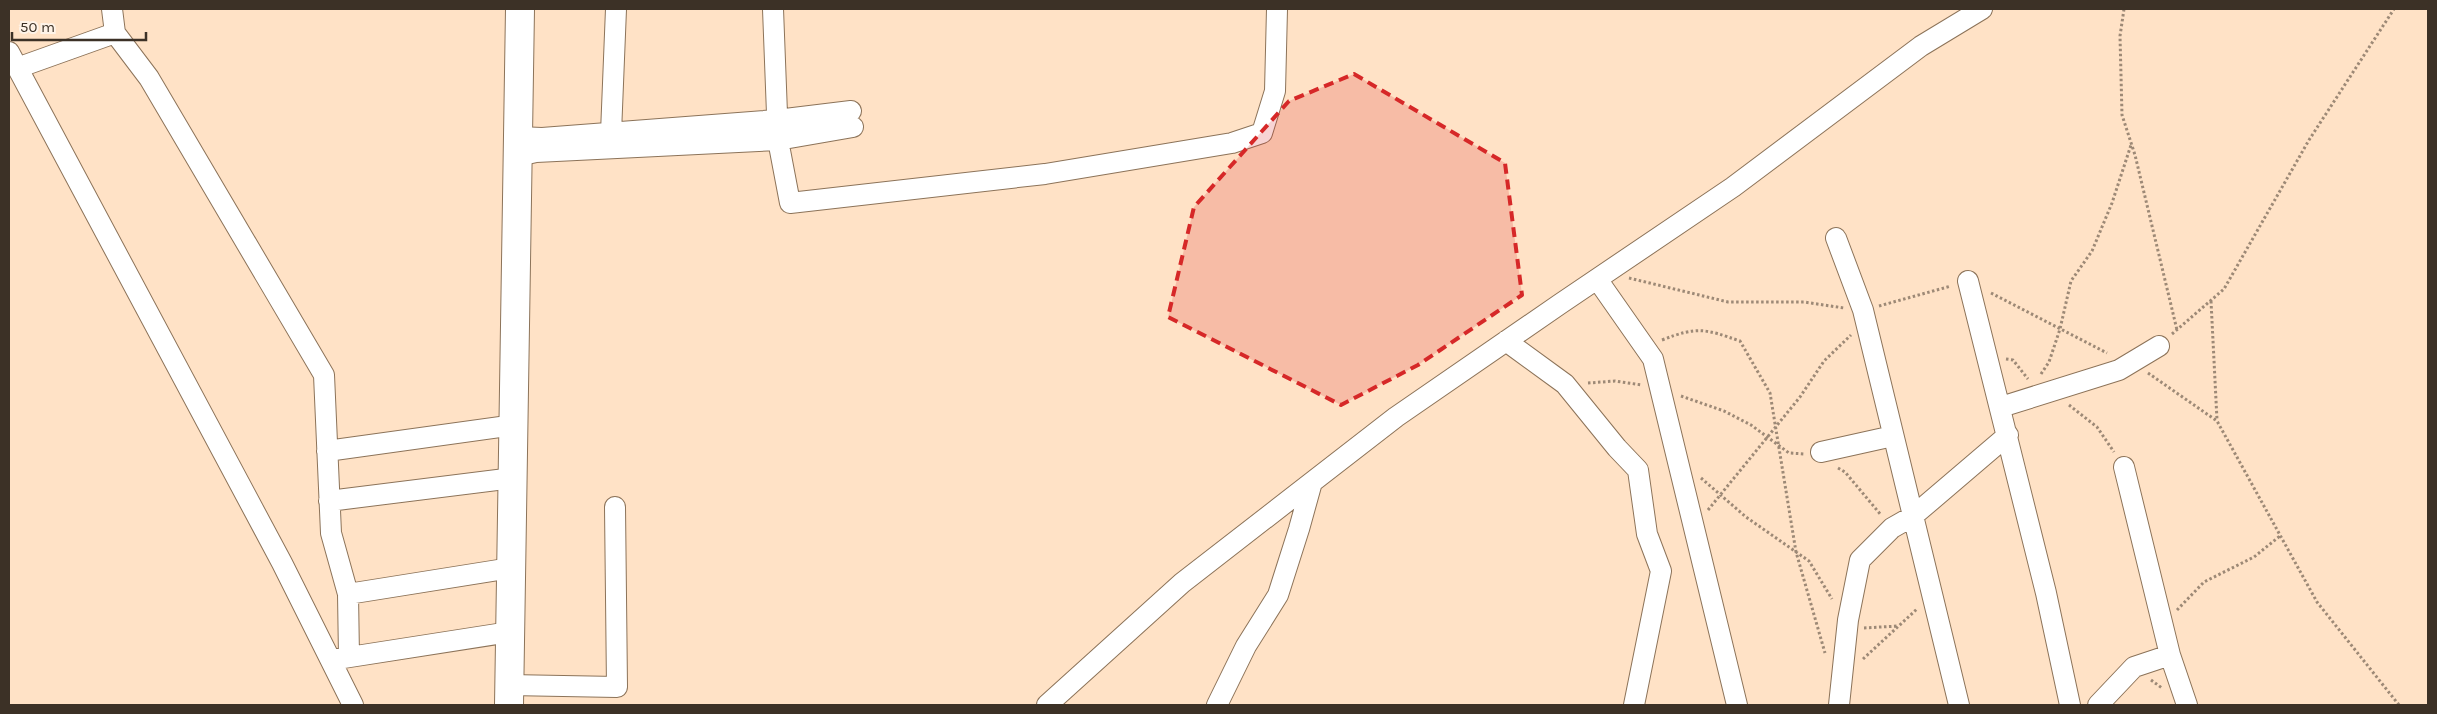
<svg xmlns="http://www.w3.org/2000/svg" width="2437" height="714" font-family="Karla,sans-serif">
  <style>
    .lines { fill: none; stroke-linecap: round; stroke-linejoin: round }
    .street-casing { stroke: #8c7359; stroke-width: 22 }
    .secondary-casing { stroke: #8c7359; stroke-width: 30 }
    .path { stroke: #9d8976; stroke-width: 3; stroke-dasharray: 2.5 2.5; stroke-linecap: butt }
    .street { stroke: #fff; stroke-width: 20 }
    .secondary { stroke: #fff; stroke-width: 28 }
    .marked { fill: #d62828; fill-opacity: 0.2; stroke: #d62828; stroke-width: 4; stroke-dasharray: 10 6; stroke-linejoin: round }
  </style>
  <rect width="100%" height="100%" fill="#ffe2c6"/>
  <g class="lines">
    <g class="street-casing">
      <path id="street" d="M112,9L115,33
        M773,9L778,140L853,127
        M9,52L282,563L353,705
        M17,68L115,33L149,78L324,375L331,533L348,594L349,657
        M611,133L616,9
        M518,137L542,138L777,120L851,111
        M518,156L536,152L778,140L790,203L1045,174L1232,143L1262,133L1275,91L1277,9
        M1836,238L1863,310L1959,705
        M1597,279L1653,359L1737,705
        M1968,281L2046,593L2070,705
        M1506,341L1565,384L1617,448L1638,470L1647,534L1661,571L1634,705
        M2001,407L2119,370L2159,346
        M327,451L514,425
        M1821,452L1893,436
        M2124,467L2170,655L2187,705
        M329,501L513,478
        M348,594L511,568
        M337,659L510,632
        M509,685L617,687L615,507
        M1047,705L1182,583L1396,417L1560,304L1733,187L1921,46L1982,9
        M1217,705L1246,646L1278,595L1299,529L1312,482
        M1839,705L1848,620L1860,560L1892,528L1913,516L2008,435
        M2098,705L2134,667L2170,655"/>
    </g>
    <g class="secondary-casing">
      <path id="secondary" d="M509,705L520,9"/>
    </g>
    <path class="path" d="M2124,9L2120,36L2122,115L2135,155L2177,330
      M1629,278L1728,302H1804L1844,308
      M1991,293L2107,353
      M2211,301L2217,420
      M1879,306L1951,286
      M2172,334L2224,289L2309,140L2394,9
      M1662,340C1698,326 1705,329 1740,341L1770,393L1796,552L1825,653
      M2006,359L2013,360L2028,379
      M2148,373L2217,421L2317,602L2399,705
      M2041,374L2049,362L2060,329L2071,281L2092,251L2112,203L2131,145
      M1588,383L1615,381L1642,385
      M1681,396L1724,411L1751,425L1789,453L1805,454
      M2069,405L2097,427L2114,452
      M1838,468L1845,472L1881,515
      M1701,478L1746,517L1809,561L1832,599
      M1708,510L1800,397L1824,361L1851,335
      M2177,610L2204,582L2254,557L2280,536
      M1864,628L1898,626
      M1863,659L1917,609
      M2151,680L2162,688"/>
    <use href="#street" class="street"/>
    <use href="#secondary" class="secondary"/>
  </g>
  <path class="marked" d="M1354,74L1505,163L1522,295L1418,365L1341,405L1168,317L1194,207L1289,101Z"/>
  <rect width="2437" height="714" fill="none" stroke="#3c3126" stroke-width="20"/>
  <path d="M12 32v8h134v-8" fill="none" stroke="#3c3126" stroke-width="2.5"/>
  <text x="20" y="32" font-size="15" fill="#3c3126" stroke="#fef3e8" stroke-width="4" paint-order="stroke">50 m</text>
</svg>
